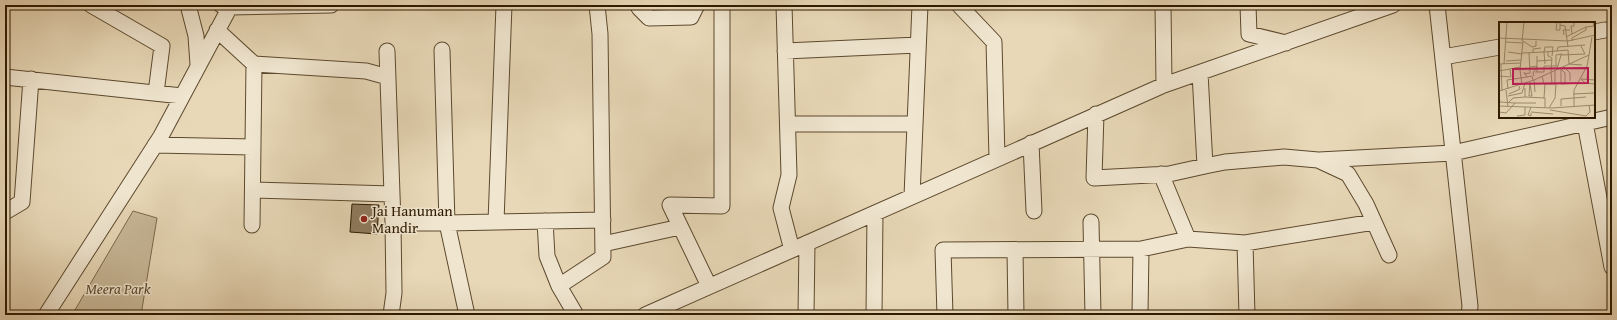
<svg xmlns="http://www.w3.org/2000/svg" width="1617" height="320" font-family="'Gentium Book Plus',serif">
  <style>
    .green { fill: #c8b898; stroke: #7b684c }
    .building { fill: #8f7c5f; stroke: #2e1900 }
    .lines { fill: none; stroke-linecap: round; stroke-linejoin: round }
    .minor-casing { stroke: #5c492e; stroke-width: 17 }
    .minor { stroke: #f0e6d0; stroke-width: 15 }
    .poi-dot { fill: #8f2418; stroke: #f0e6d0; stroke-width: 1.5 }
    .labels { text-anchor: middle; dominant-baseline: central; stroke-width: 3; stroke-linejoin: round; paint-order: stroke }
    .poi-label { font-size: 15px; fill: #2e1900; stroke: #f0e6d0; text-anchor: start }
    .park-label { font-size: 15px; font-style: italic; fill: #5c492e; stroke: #f0e6d0 }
    .inset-road { fill: none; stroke: #9e8c6e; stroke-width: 1 }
    .view { fill: #c2185b; fill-opacity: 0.15; stroke: #c2185b; stroke-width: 2 }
    .inset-edge { fill: none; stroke: #2e1900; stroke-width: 2 }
  </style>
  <rect width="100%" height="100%" fill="#e8d8b7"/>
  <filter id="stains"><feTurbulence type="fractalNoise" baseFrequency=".005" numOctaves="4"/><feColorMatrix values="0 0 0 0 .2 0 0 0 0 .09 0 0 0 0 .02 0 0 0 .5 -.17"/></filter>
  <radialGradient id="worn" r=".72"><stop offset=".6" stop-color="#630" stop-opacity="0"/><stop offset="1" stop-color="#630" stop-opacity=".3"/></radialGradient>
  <path class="green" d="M133,211L157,218L141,315H72Z"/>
  <path class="building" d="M352,204L379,205L377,234L350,232Z"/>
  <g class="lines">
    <g class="minor-casing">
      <path id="minor" d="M91,5L162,46L156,93
        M188,5L196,36L198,65
        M221,5L230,7L331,5
        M504,5L496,222L603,220
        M639,5V8L649,18L691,17L697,5
        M784,5L789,175L781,208L792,250
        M959,5L994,42L997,158
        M1163,5L1164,85
        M1248,5L1249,34L1286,43
        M1437,5L1470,306L1469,315
        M217,30L254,64L366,71L388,77
        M1594,32L1605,30
        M442,50L447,223L496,222
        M387,51L393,223H447L467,315
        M785,51L918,45
        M1443,57L1500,47
        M1200,73L1205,166L1225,162L1284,157L1318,160L1348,174L1366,204L1389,255
        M5,77L182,96
        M1096,114L1094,178L1169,174L1205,166
        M1585,123L1612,267
        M788,124H915
        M1031,143L1034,211
        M155,145L252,147
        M1319,160L1453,153L1612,117
        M253,190L392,194
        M912,196L920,5
        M5,212L22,202L31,79
        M545,221L547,256L559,286
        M1091,222L1093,315
        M252,225L254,64
        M1188,239L1245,243
        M603,244L680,227
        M1015,250L1016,315
        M709,286L670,205L722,206V5
        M46,315L161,136L231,5
        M391,315L394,293L393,223
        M576,315L559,286L603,257L600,34L597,5
        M645,315L1164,85L1393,5
        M806,315L807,243
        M874,315L875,213
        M945,315L943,250L1141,249
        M1140,315L1141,249L1188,239L1161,174
        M1247,315L1245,243L1374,222"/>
    </g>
    <use href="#minor" class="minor"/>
  </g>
  <circle class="poi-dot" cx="364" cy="219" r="4"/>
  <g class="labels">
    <g class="poi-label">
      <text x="372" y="210">Jai Hanuman<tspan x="372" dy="17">Mandir</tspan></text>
    </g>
    <g class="park-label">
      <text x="118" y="288">Meera Park</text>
    </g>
  </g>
  <g transform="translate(1499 22)">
    <rect width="96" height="96" fill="#e8d8b7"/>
    <path class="inset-road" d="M58,0L57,8H61V0M61,3L66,4L69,25M73,12L72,4H75V0M65,13L64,8H71M67,15L87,5L95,4L94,0M0,16L69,19L96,13M23,19L25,0M24,19L33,25L37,24V19M73,19V16L87,8V5M7,20L24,21M58,29L59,25L86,23M9,30L23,32M49,30V34L53,36L52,50M23,31L45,30L46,25H54L53,34M34,31V27L42,26M38,34V50M7,39L22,38M38,39L53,38M0,42L22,41M2,42L3,69M5,42L8,0M46,42L45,30L69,28L70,42L83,43M57,44V33L63,32M31,45L38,44L34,51L35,54M65,45L71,51V59M62,46V62L81,61M58,47L62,33L86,32L82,24M63,48L66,51V62M0,49L21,45M25,50L28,55L33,54L34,58M36,50H45V44H59M52,50L53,62M25,52L31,51L30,31M0,54L12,55L11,47M43,54L45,62H57L56,76L50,86M82,57L86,61L96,62M82,57L96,58M88,57L89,45M35,58L36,70M56,62V48M23,63L21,48L24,19M9,67L8,58L28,55M7,68L9,85M0,69L35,58L90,33L93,15M10,72L21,67L20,64M74,72L96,71M0,74L1,80L16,81M9,74L23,71L26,61M30,74L31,60M30,74H33L31,62M26,75L46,76V86M45,76L46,62M10,80L14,76L26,75V66M0,84L53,86L96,83M62,84V77L87,75M75,84V68L88,44L90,33M32,85L29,93L32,94V91M51,88L87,94L91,90L90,83M0,90L7,91L16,81H37M32,90L54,92M18,94L26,93V85"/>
    <path class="view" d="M89,46V61L14,62V47Z"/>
    <rect width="96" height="96" class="inset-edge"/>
  </g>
  <rect width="1617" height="320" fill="none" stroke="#e8d8b7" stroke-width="20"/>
  <rect x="6" y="6" width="1605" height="308" fill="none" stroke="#2e1900" stroke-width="2"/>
  <rect x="10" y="10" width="1597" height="300" fill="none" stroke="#2e1900"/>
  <rect width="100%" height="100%" filter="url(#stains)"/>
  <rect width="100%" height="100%" fill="url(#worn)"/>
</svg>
